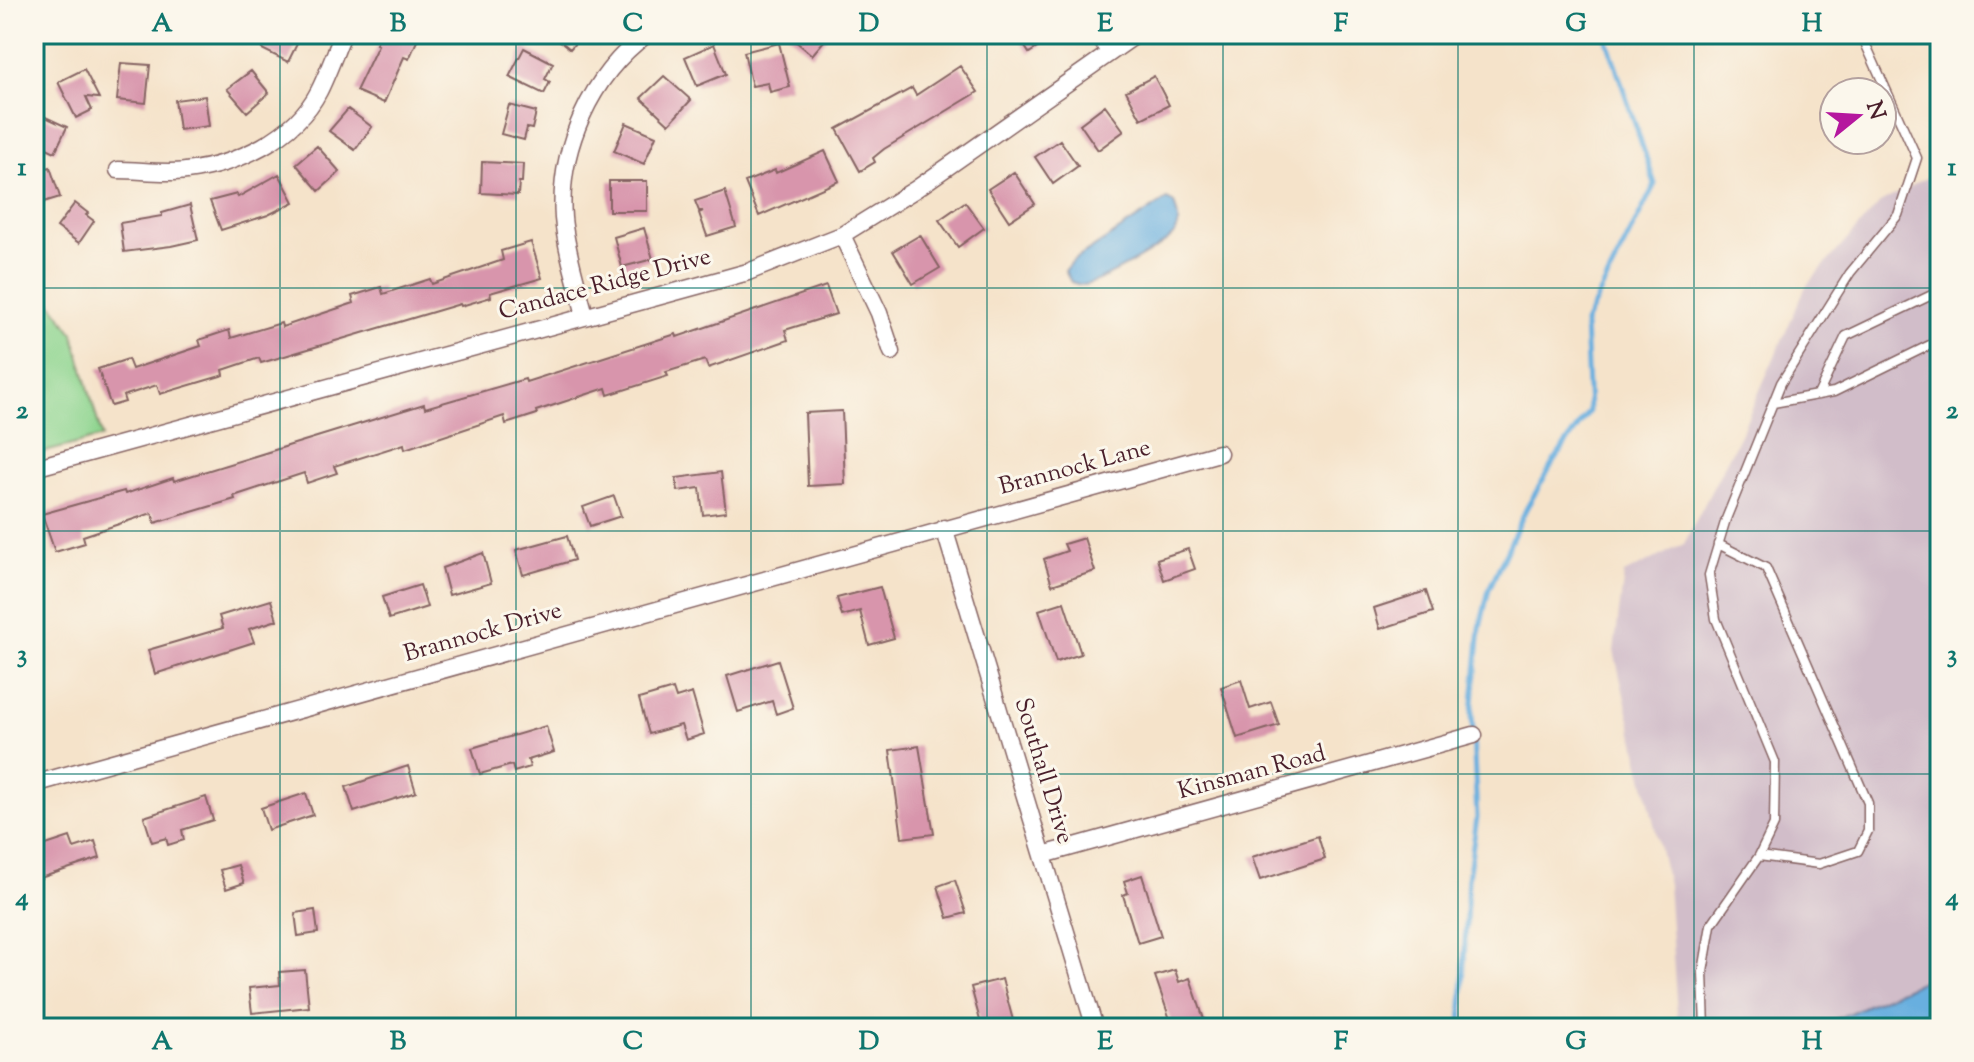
<svg xmlns="http://www.w3.org/2000/svg" width="1974" height="1062" font-family="'Sorts Mill Goudy',serif">
  <style>
    .industrial { fill: #d1bdc9 }
    .green { fill: #8dd48e; stroke: #6c7a5c; stroke-width: 2 }
    .water { fill: #68afdf; stroke: #596785; stroke-width: 2 }
    .lines { fill: none; stroke-linecap: round; stroke-linejoin: round }
    .stream { stroke: #68afdf; stroke-width: 5 }
    .building { fill: #d895ac }
    .lane-casing { stroke: #866463; stroke-width: 11 }
    .street-casing { stroke: #866463; stroke-width: 19 }
    .lane { stroke: #fff; stroke-width: 8 }
    .street { stroke: #fff; stroke-width: 16 }
    .grid { fill: none; stroke: #0f766e; stroke-width: 2; stroke-opacity: 0.55 }
    .labels { text-anchor: middle; dominant-baseline: central; stroke-width: 6; stroke-linejoin: round; paint-order: stroke }
    .street-label { font-size: 24px; fill: #4a1f2b; stroke: #fbf7ec }
    .neatline { fill: none; stroke: #0f766e; stroke-width: 3 }
    .grid-label { font-size: 26px; text-anchor: middle; font-weight: bold; fill: #0f766e }
  </style>
  <rect width="100%" height="100%" fill="#fbf7ec"/>
  <filter id="ink" filterUnits="userSpaceOnUse"><feTurbulence type="fractalNoise" baseFrequency=".0125" numOctaves="2"/><feDisplacementMap in="SourceGraphic" scale="16" xChannelSelector="R" yChannelSelector="G"/><feConvolveMatrix kernelMatrix="1 2 1 2 8 2 1 2 1" color-interpolation-filters="sRGB"/></filter>
  <filter id="wash" filterUnits="userSpaceOnUse"><feTurbulence type="fractalNoise" baseFrequency=".006" numOctaves="4" result="noise"/><feDisplacementMap in="SourceGraphic" scale="32" xChannelSelector="R" yChannelSelector="G"/><feGaussianBlur stdDeviation="1.8" result="paint"/><feColorMatrix in="noise" values="0 0 0 0 0 0 0 0 0 0 0 0 0 0 0 0 0 1.4 0 .05"/><feComposite in="paint" operator="in"/></filter>
  <g filter="url(#wash)">
    <rect width="100%" height="100%" fill="#f5e3ca"/>
    <path class="industrial" d="M1935,173L1940,184V1028H1678L1668,884L1614,651L1624,574L1684,544L1740,435L1806,286L1880,203Z"/>
    <path class="green" d="M34,279L73,333L102,437L34,455Z"/>
    <path class="water" d="M1167,199L1174,203C1177,212 1181,224 1175,233C1167,245 1097,284 1083,285C1079,285 1074,283 1071,282L1065,271L1073,261Z
      M1940,973V1028H1816Z"/>
    <g class="lines">
      <path class="stream" d="M1461,1028L1468,879L1477,818L1472,713L1480,628L1489,589L1526,509L1554,461L1589,411L1585,323L1655,184L1605,34"/>
    </g>
    <g id="blocks">
      <path class="building" d="M269,34H292L300,38L288,62L262,49Z
        M380,34H420L409,59L404,57L384,103L356,91L378,45L376,44Z
        M552,34H583L570,49Z
        M787,34H830L812,55Z
        M1017,34H1059L1029,53Z
        M779,43L790,87L770,92L768,83L752,86L744,52Z
        M714,44L726,74L697,86L685,57Z
        M524,48L553,63L545,79L550,82L544,94L509,77Z
        M121,63L150,65L146,103L117,100Z
        M960,66L978,92L884,149L873,158L875,162L860,171L837,129L912,88L916,95Z
        M84,69L99,98L86,97L92,110L76,118L58,82Z
        M251,71L269,93L247,112L227,89Z
        M664,76L691,100L669,124L641,98Z
        M1154,76L1169,105L1141,119L1126,91Z
        M205,96L209,126L179,130L175,100Z
        M509,105L536,112L532,129L527,128L524,140L501,134Z
        M1105,105L1124,131L1098,150L1080,124Z
        M348,109L372,127L355,150L329,131Z
        M41,115L67,127L55,152L34,142V129Z
        M626,123L656,136L644,164L614,151Z
        M1060,140L1078,166L1053,184L1035,157Z
        M317,146L340,172L319,191L296,164Z
        M825,151L839,181L759,216L745,182L775,170L776,173Z
        M482,162L523,164L522,182H519L518,195L481,193Z
        M50,167L60,197L34,205V172Z
        M1014,172L1035,204L1009,221L988,189Z
        M279,174L294,202L268,215L221,230L210,201L237,194L238,197Z
        M609,181H647V211H609Z
        M725,191L736,227L707,236L699,213L703,211H699L695,201Z
        M965,202L984,228L958,247L939,220Z
        M75,203L88,213L86,215L94,221L79,243L57,227Z
        M190,205L198,240L171,246L124,252L120,223L162,216V213Z
        M644,228L653,259L622,267L614,237Z
        M920,235L940,268L913,284L893,251Z
        M531,242L542,278L490,293L491,297L461,306L460,304L261,363L259,358L223,370L224,375L160,394L157,385L123,396L125,402L111,406L98,369L128,359L132,369L201,346L199,340L229,330L231,338L281,323L282,327L354,303L352,296L381,287L383,294L430,279L432,284L503,260L501,251Z
        M826,286L836,314L785,330L788,340L708,368L705,360L666,372L668,376L608,395L606,388L536,411L537,414L506,424L504,416L405,449L404,444L334,466L337,473L307,483L304,473L234,496L235,499L155,523L152,513L83,536L85,543L55,552L42,514L124,491L125,494L173,478L174,481L424,404L425,408L525,379L526,382L676,334L677,337Z
        M842,411L845,484L808,486L805,413Z
        M721,472L726,512L703,515L700,488L678,491L676,478Z
        M614,496L621,516L590,526L583,507Z
        M567,536L574,560L523,575L516,550Z
        M1084,538L1095,571L1052,585L1044,559L1067,551L1064,544Z
        M1188,549L1195,569L1164,580L1157,559Z
        M483,553L491,583L449,595L442,568Z
        M420,585L427,607L389,619L382,597Z
        M880,587L894,638L869,645L860,611L842,616L837,598Z
        M1426,591L1433,612L1380,629L1374,608Z
        M271,600L277,620L249,629L254,642L155,674L148,650L223,628L219,616Z
        M1064,602L1081,654L1056,662L1039,610Z
        M778,660L793,708L776,714L772,701L738,712L727,676Z
        M1241,680L1250,709L1271,702L1279,725L1237,738L1221,687Z
        M673,689L676,698L692,693L704,734L686,740L681,725L649,734L639,699Z
        M546,726L554,752L528,760L530,767L514,772L512,765L480,774L472,748Z
        M919,746L934,834L902,838L890,750Z
        M408,766L416,792L354,812L346,787Z
        M306,793L313,815L268,830L261,808Z
        M206,797L213,820L182,830L184,840L168,845L166,838L152,842L144,817Z
        M1318,836L1325,859L1260,880L1252,857Z
        M70,837L74,848L95,841L100,858L34,880V849Z
        M238,865L244,883L226,889L220,870Z
        M1142,875L1161,936L1138,943L1123,895L1128,893L1124,881Z
        M955,880L966,913L948,918L938,886Z
        M315,910L318,933L298,936L295,913Z
        M305,970L309,1007L252,1013L249,988L280,985L279,972Z
        M1175,970L1179,982L1190,978L1207,1028H1173L1155,976Z
        M1002,979L1015,1028H982L971,987Z"/>
    </g>
  </g>
  <g filter="url(#ink)">
    <use href="#blocks" fill-opacity="0" stroke="#866463" stroke-width="2"/>
    <g class="lines">
      <g class="lane-casing">
        <path id="lane" d="M1818,395L1846,336L1940,291
          M1773,403L1834,392L1940,340
          M1718,544L1766,568L1868,803V831L1858,851L1819,864L1759,856
          M1705,1028L1703,972L1711,925L1759,856L1774,825L1775,762L1716,619L1709,575L1726,519L1781,383L1850,273L1898,215L1917,158L1861,34"/>
      </g>
      <g class="street-casing">
        <path id="street" d="M1098,34L1109,52
          M118,170C140,170 164,174 186,171C236,165 295,138 319,91C328,73 335,53 343,34
          M842,235L879,313L892,352
          M585,315C577,284 566,250 563,218C558,149 591,75 647,34
          M34,468L748,272L842,235L916,189L1137,34
          M944,528L1095,1028
          M34,784L1219,453
          M1043,855L1474,735"/>
      </g>
      <use href="#lane" class="lane"/>
      <use href="#street" class="street"/>
    </g>
  </g>
  <path class="grid" d="M280,34V1028M516,34V1028M751,34V1028M987,34V1028M1223,34V1028M1458,34V1028M1694,34V1028M34,288H1940M34,531H1940M34,774H1940"/>
  <g class="labels">
    <g class="street-label">
      <text transform="translate(605 285) rotate(-15)">Candace Ridge Drive</text>
      <text transform="translate(1075 468) rotate(-15)">Brannock Lane</text>
      <text transform="translate(483 633) rotate(-16)">Brannock Drive</text>
      <text transform="translate(1043 771) rotate(73)">Southall Drive</text>
      <text transform="translate(1252 773) rotate(-15)">Kinsman Road</text>
    </g>
  </g>
  <rect width="1974" height="1062" fill="none" stroke="#fbf7ec" stroke-width="88"/>
  <g transform="translate(1858 116) rotate(72)"><circle r="38" fill="#fbf7ec" stroke="#b4a19f" stroke-width="2"/>
  <path d="M0-6L14 30L0 20L-14 30Z" fill="#b5179e"/>
  <text y="-12" font-size="22" font-weight="bold" text-anchor="middle" fill="#4a1f2b">N</text>
  </g>
  <rect x="44" y="44" width="1886" height="974" class="neatline"/>
  <g class="grid-label">
    <text x="162" y="31">A</text>
    <text x="398" y="31">B</text>
    <text x="633" y="31">C</text>
    <text x="869" y="31">D</text>
    <text x="1105" y="31">E</text>
    <text x="1341" y="31">F</text>
    <text x="1576" y="31">G</text>
    <text x="1812" y="31">H</text>
    <text x="22" y="175">1</text>
    <text x="1952" y="175">1</text>
    <text x="22" y="418">2</text>
    <text x="1952" y="418">2</text>
    <text x="22" y="662">3</text>
    <text x="1952" y="662">3</text>
    <text x="22" y="905">4</text>
    <text x="1952" y="905">4</text>
    <text x="162" y="1049">A</text>
    <text x="398" y="1049">B</text>
    <text x="633" y="1049">C</text>
    <text x="869" y="1049">D</text>
    <text x="1105" y="1049">E</text>
    <text x="1341" y="1049">F</text>
    <text x="1576" y="1049">G</text>
    <text x="1812" y="1049">H</text>
  </g>
</svg>
